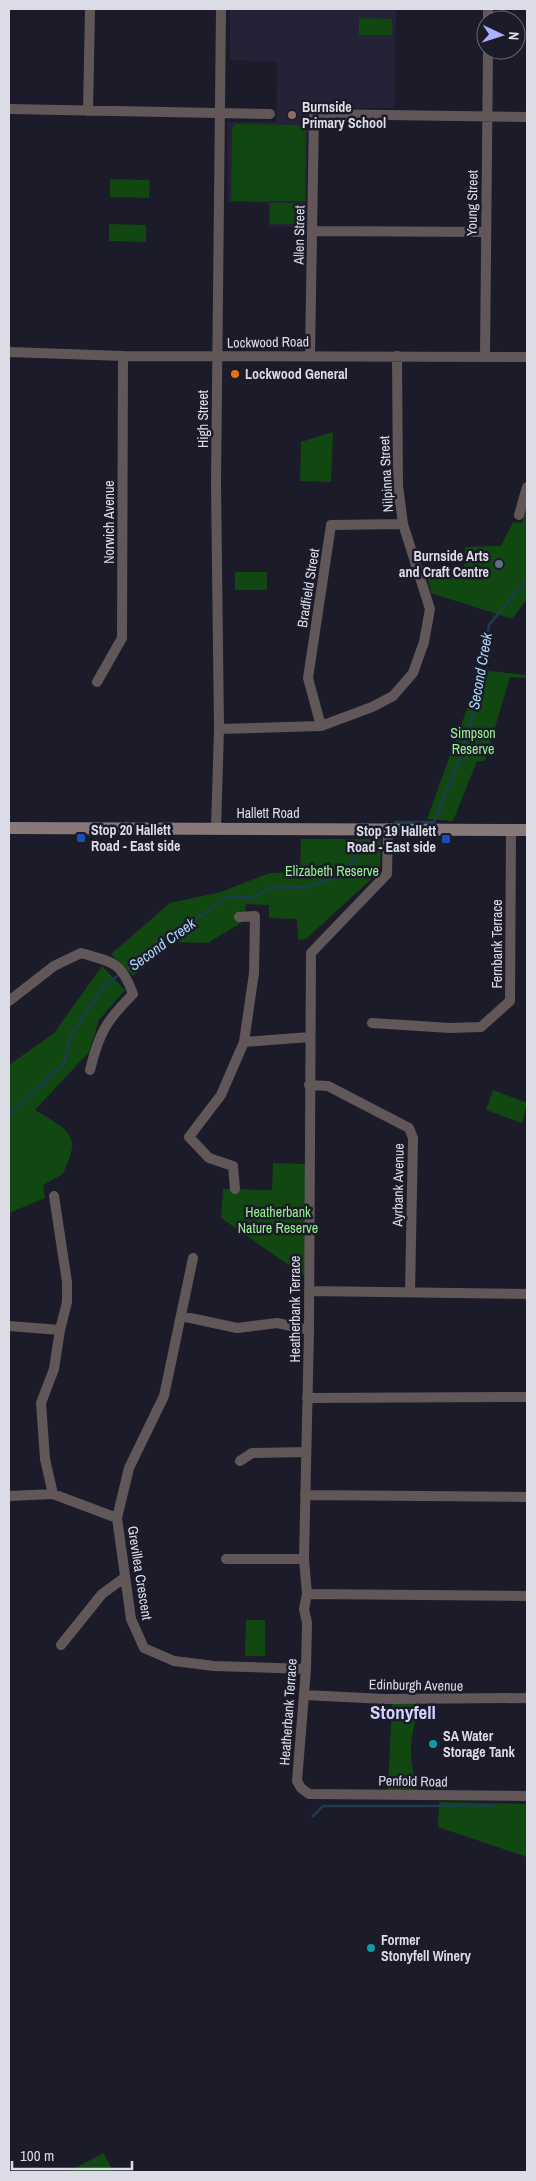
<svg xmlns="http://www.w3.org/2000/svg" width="536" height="2181" font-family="'Archivo Narrow',sans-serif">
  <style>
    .built { fill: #242237 }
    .green { fill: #114711 }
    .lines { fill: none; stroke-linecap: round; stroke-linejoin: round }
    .stream { stroke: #1b3d50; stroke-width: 2.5 }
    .minor { stroke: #615758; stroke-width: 10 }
    .secondary { stroke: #87787a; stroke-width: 12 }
    .education-dot { fill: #8d6e63; stroke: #1c1b29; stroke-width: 2 }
    .food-dot { fill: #e8710a; stroke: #1c1b29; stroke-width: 2 }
    .service-dot { fill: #5c6f8a; stroke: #1c1b29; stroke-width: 2 }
    .transit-dot { fill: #1a4fb4; stroke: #1c1b29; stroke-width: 2 }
    .culture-dot { fill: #0f9aa8; stroke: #1c1b29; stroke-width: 2 }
    .labels { text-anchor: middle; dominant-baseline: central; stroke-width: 5; stroke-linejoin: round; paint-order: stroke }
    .poi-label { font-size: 14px; font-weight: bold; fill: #dcdce6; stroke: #1c1b29; text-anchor: start }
    .street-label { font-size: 14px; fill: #dcdce6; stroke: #1c1b29 }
    .park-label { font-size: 14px; fill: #94f28f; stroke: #1c1b29 }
    .water-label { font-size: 15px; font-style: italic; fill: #a9d9f6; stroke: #1c1b29 }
    .district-label { font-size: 19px; font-weight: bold; fill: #d0d3fe; stroke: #1c1b29 }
  </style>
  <rect width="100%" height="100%" fill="#1c1b29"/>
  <path class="built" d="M230,9H396L394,108H308L306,227H269L268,203L228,202L227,122H276L277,62L230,60Z"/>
  <path class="green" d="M359,18L392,19V35H359Z
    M236,124L306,125L305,201H231L232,128Z
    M110,179L150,180L149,198L110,197Z
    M270,203H304V224H270Z
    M109,224L146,225V242L109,241Z
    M333,432L331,482L300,481L301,442Z
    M527,500V599L512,619L431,593L426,571L464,572L465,547L501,546L513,522L522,523Z
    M235,572H267V590H235Z
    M481,670L527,675V678L510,677L485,761H477L453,821L427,819Z
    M301,839H381L380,871L306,939L298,940L297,919L269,918V905L246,904L244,921L208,943L172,942L133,976L111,954L170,903L221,892L269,873L300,872Z
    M102,966L125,990L99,1020L89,1052L35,1110C47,1118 75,1129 72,1148C71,1156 66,1166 63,1174L43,1185L45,1198L9,1213V1065L54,1033Z
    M493,1090L527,1103L522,1123L486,1110Z
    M273,1163L309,1164V1279L221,1218L223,1189L272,1190Z
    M246,1620H265V1656H245Z
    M392,1703H421C409,1739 408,1753 417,1790H388Z
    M439,1802L527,1804V1857L438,1827Z
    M104,2153L113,2172H67Z"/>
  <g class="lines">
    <path class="stream" d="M395,822H434L461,755L479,692L489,625L527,579
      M124,971L229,896L252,898L271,888L307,887L342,875L364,847
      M9,1115L64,1063L71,1034L104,986L120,974
      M313,1816L323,1806H495"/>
    <path class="minor" d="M488,20V9
      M9,109L270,114
      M88,111L90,9
      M313,231L485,232
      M9,352L123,356L527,357
      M310,355L314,114L527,117
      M485,357L488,50
      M519,515L527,487
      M97,682L122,638L123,356
      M321,726L308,678L331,525L403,524
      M219,729L321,726L372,707L393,696L413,673L424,642L430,609L403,524L398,486L397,356
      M388,828L387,874L311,953L309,1330L304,1559L307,1594L304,1609L307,1623L306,1669L297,1781L301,1788L309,1794L527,1796
      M216,829L219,729L216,483L221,9
      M9,1001L54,966L81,953C112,962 121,961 133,994C106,1021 99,1033 90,1070
      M372,1023L450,1028L481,1027L510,1001L511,830
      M244,1042L310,1037
      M309,1085L328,1086L409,1128L413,1138L410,1292
      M235,1189L233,1166L209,1158L189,1137L221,1095L244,1042L254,973L255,916L239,917
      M193,1258L164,1396L129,1468L117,1518L131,1619L144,1648L174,1661L214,1666L306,1669
      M309,1291L527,1294
      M181,1316L237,1328L277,1323L309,1330
      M9,1326L60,1330
      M307,1398L527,1397
      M240,1461L252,1453L306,1452
      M53,1494L45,1459L41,1403L54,1369L60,1330L67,1302V1282L54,1196
      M305,1495L527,1497
      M9,1496L53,1494L117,1518
      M226,1559H304
      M307,1594L527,1596
      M61,1645L102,1594L124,1578
      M304,1695L385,1699L527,1698"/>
    <path class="secondary" d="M9,828L527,830"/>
  </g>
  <circle class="education-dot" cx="292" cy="115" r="5"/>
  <circle class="food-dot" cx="235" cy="374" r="5"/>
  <circle class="service-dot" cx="499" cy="564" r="5"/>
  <g class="transit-dot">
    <rect x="76" y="833" width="10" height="10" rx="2.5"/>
    <rect x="441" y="834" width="10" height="10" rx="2.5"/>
  </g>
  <g class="culture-dot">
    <circle cx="433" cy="1744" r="5"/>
    <circle cx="371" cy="1948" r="5"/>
  </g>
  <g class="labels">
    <g class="poi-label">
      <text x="302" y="107">Burnside<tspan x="302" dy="16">Primary School</tspan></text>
      <text x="245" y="374">Lockwood General</text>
      <text x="489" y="556" text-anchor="end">Burnside Arts<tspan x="489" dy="16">and Craft Centre</tspan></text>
      <text x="91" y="830">Stop 20 Hallett<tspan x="91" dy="16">Road - East side</tspan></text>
      <text x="436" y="831" text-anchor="end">Stop 19 Hallett<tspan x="436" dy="16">Road - East side</tspan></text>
      <text x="443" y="1736">SA Water<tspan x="443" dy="16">Storage Tank</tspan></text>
      <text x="381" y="1940">Former<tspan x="381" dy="16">Stonyfell Winery</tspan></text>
    </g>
    <g class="street-label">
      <text transform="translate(472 203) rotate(-89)">Young Street</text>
      <text transform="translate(299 235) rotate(-89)">Allen Street</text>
      <text transform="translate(268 342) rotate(-1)">Lockwood Road</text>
      <text transform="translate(203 419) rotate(-90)">High Street</text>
      <text transform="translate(386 474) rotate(-93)">Nilpinna Street</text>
      <text transform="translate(109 522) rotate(-90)">Norwich Avenue</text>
      <text transform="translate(308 588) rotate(-81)">Bradfield Street</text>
      <text x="268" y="813">Hallett Road</text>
      <text transform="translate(497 944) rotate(-90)">Fernbank Terrace</text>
      <text transform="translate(398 1185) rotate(-89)">Ayrbank Avenue</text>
      <text transform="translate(295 1309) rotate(-90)">Heatherbank Terrace</text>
      <text transform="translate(140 1573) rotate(81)">Grevillea Crescent</text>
      <text transform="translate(416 1685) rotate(1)">Edinburgh Avenue</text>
      <text transform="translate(288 1712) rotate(-86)">Heatherbank Terrace</text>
      <text transform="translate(413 1781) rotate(1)">Penfold Road</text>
    </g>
    <g class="park-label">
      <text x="473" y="733">Simpson<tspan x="473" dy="16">Reserve</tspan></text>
      <text x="332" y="871">Elizabeth Reserve</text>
      <text x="278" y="1212">Heatherbank<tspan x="278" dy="16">Nature Reserve</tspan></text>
    </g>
    <g class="water-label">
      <text transform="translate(480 671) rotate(-80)">Second Creek</text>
      <text transform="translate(162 944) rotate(-36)">Second Creek</text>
    </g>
    <g class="district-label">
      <text x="403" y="1712">Stonyfell</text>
    </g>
  </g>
  <rect width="536" height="2181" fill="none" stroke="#dcdce6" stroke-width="20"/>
  <g transform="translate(501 35) rotate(94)"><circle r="24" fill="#1c1b29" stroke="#696875"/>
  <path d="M0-4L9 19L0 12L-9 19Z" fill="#acaffb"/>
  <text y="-8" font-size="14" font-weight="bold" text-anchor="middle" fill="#dcdce6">N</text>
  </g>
  <path d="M12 2161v8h120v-8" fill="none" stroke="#dcdce6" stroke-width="2.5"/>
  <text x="20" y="2161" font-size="15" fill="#dcdce6" stroke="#1c1b29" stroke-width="4" paint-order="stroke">100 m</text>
</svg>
